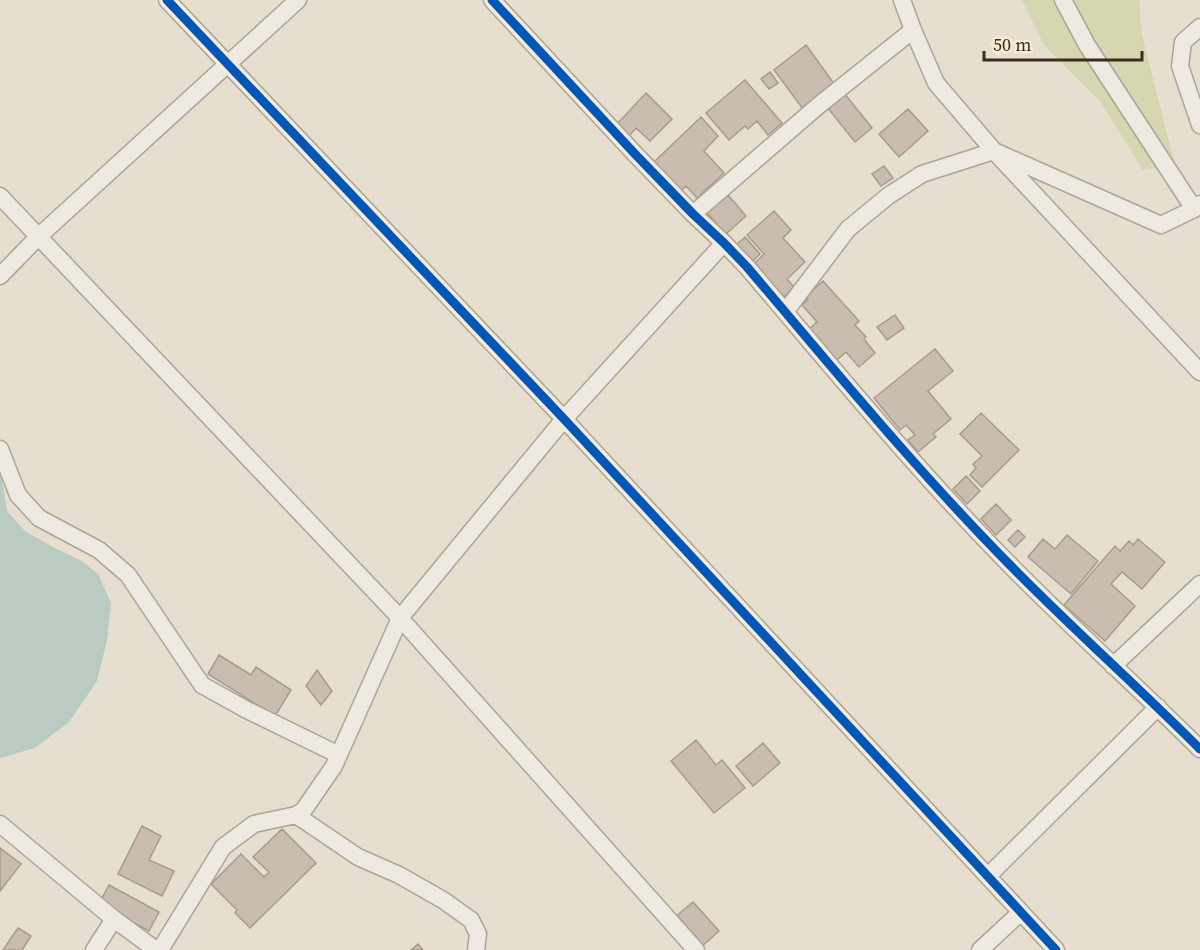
<svg xmlns="http://www.w3.org/2000/svg" width="1200" height="950" font-family="'Source Serif 4',serif">
  <style>
    .green { fill: #d6d6b1 }
    .water { fill: #bacbc1 }
    .building { fill: #cabdb0; stroke: #a69b8e; stroke-width: 1.5 }
    .lines { fill: none; stroke-linecap: round; stroke-linejoin: round }
    .street-casing { stroke: #aba497; stroke-width: 19 }
    .street { stroke: #eeeae1; stroke-width: 16 }
    .cycleway-casing { stroke: #f7edd5; stroke-width: 13 }
    .cycleway { stroke: #0057b8; stroke-width: 9 }
  </style>
  <rect width="100%" height="100%" fill="#e6dfcf"/>
  <path class="green" d="M1022,0H1139L1142,35L1175,165L1143,170L1100,101L1044,45Z"/>
  <path class="water" d="M0,475L2,480L7,511L25,531L53,547L82,561L98,574L111,603L107,641L97,681L69,722L35,748L0,758Z"/>
  <path class="building" d="M806,45L835,85L803,109L774,70Z
    M770,72L778,83L769,89L761,79Z
    M745,80L782,123L768,135L757,121L748,129L745,126L729,140L706,113Z
    M646,93L672,119L650,141L636,128L629,136L617,124Z
    M844,93L872,128L855,142L827,107Z
    M908,109L928,131L899,157L879,134Z
    M701,117L718,136L704,151L724,173L697,198L686,186L681,191L654,162Z
    M884,166L893,178L881,186L872,174Z
    M728,195L746,216L726,234L707,213Z
    M774,211L791,230L783,238L805,262L787,279L794,287L784,297L754,264L764,254L747,235Z
    M745,237L760,254L749,265L733,248Z
    M823,281L859,321L855,325L866,337L864,339L875,353L859,367L846,352L837,360L809,329L817,322L802,305L808,299L805,297Z
    M895,315L904,328L887,340L877,327Z
    M935,349L953,371L928,391L951,419L933,434L936,437L918,452L908,440L915,435L906,425L900,430L874,398Z
    M981,413L1019,450L982,487L970,475L976,468L973,464L982,456L960,434Z
    M966,476L980,491L967,504L953,489Z
    M996,504L1011,520L996,535L981,519Z
    M1018,530L1025,537L1015,547L1008,540Z
    M1067,535L1098,561L1071,594L1028,557L1043,539L1055,549Z
    M1138,539L1165,562L1142,589L1122,572L1111,584L1135,606L1105,641L1064,605L1115,546L1120,551L1129,541L1133,545Z
    M219,655L251,675L256,667L291,690L275,716L208,674Z
    M317,670L332,691L321,705L306,686Z
    M696,740L716,765L722,760L745,788L714,813L671,761Z
    M763,743L780,763L753,786L736,766Z
    M142,826L161,836L149,860L174,871L162,896L118,874Z
    M282,829L316,863L250,928L235,913L237,910L211,884L241,854L264,877L269,872L253,857Z
    M0,848L21,864L0,891Z
    M109,885L159,912L149,931L99,904Z
    M693,902L719,931L700,948L674,918Z
    M18,928L31,936L22,950H3Z
    M418,944L423,950H411Z"/>
  <g class="lines">
    <g class="street-casing">
      <path id="street" d="M167,0L564,419L1056,950
        M492,0L635,154L693,214L724,243L747,267C833,368 917,471 1011,566C1073,629 1138,687 1200,749
        M902,0L913,30L936,83L994,151L1200,372
        M1063,0L1087,45L1194,209
        M1200,27L1183,42L1180,66L1200,125
        M0,196L400,618L696,950
        M693,214L818,106L913,30
        M0,276L38,237L298,0
        M785,312L848,229L888,196L922,174L994,151L1161,225L1194,209L1200,204
        M0,449L18,495L39,518L99,550L128,575L202,685L245,709L339,755
        M1113,666L1200,584
        M296,815L358,857L399,875L443,900L471,920L478,934L476,950
        M0,824L114,919L156,950
        M988,876L1158,707
        M94,950L114,919
        M160,950L223,847L254,824L296,815L303,811L334,766L400,618L564,419L724,243
        M980,950L1021,912"/>
    </g>
    <use href="#street" class="street"/>
    <g class="cycleway-casing">
      <path id="cycleway" d="M167,0L564,419L1056,950
        M492,0L635,154L693,214L724,243L747,267C833,368 917,471 1011,566C1073,629 1138,687 1200,749"/>
    </g>
    <use href="#cycleway" class="cycleway"/>
  </g>
  <path d="M984 51v9h158v-9" fill="none" stroke="#3b2c1f" stroke-width="3"/>
  <text x="993" y="51" font-size="18" fill="#3b2c1f" stroke="#f7edd5" stroke-width="4.5" paint-order="stroke">50 m</text>
</svg>
